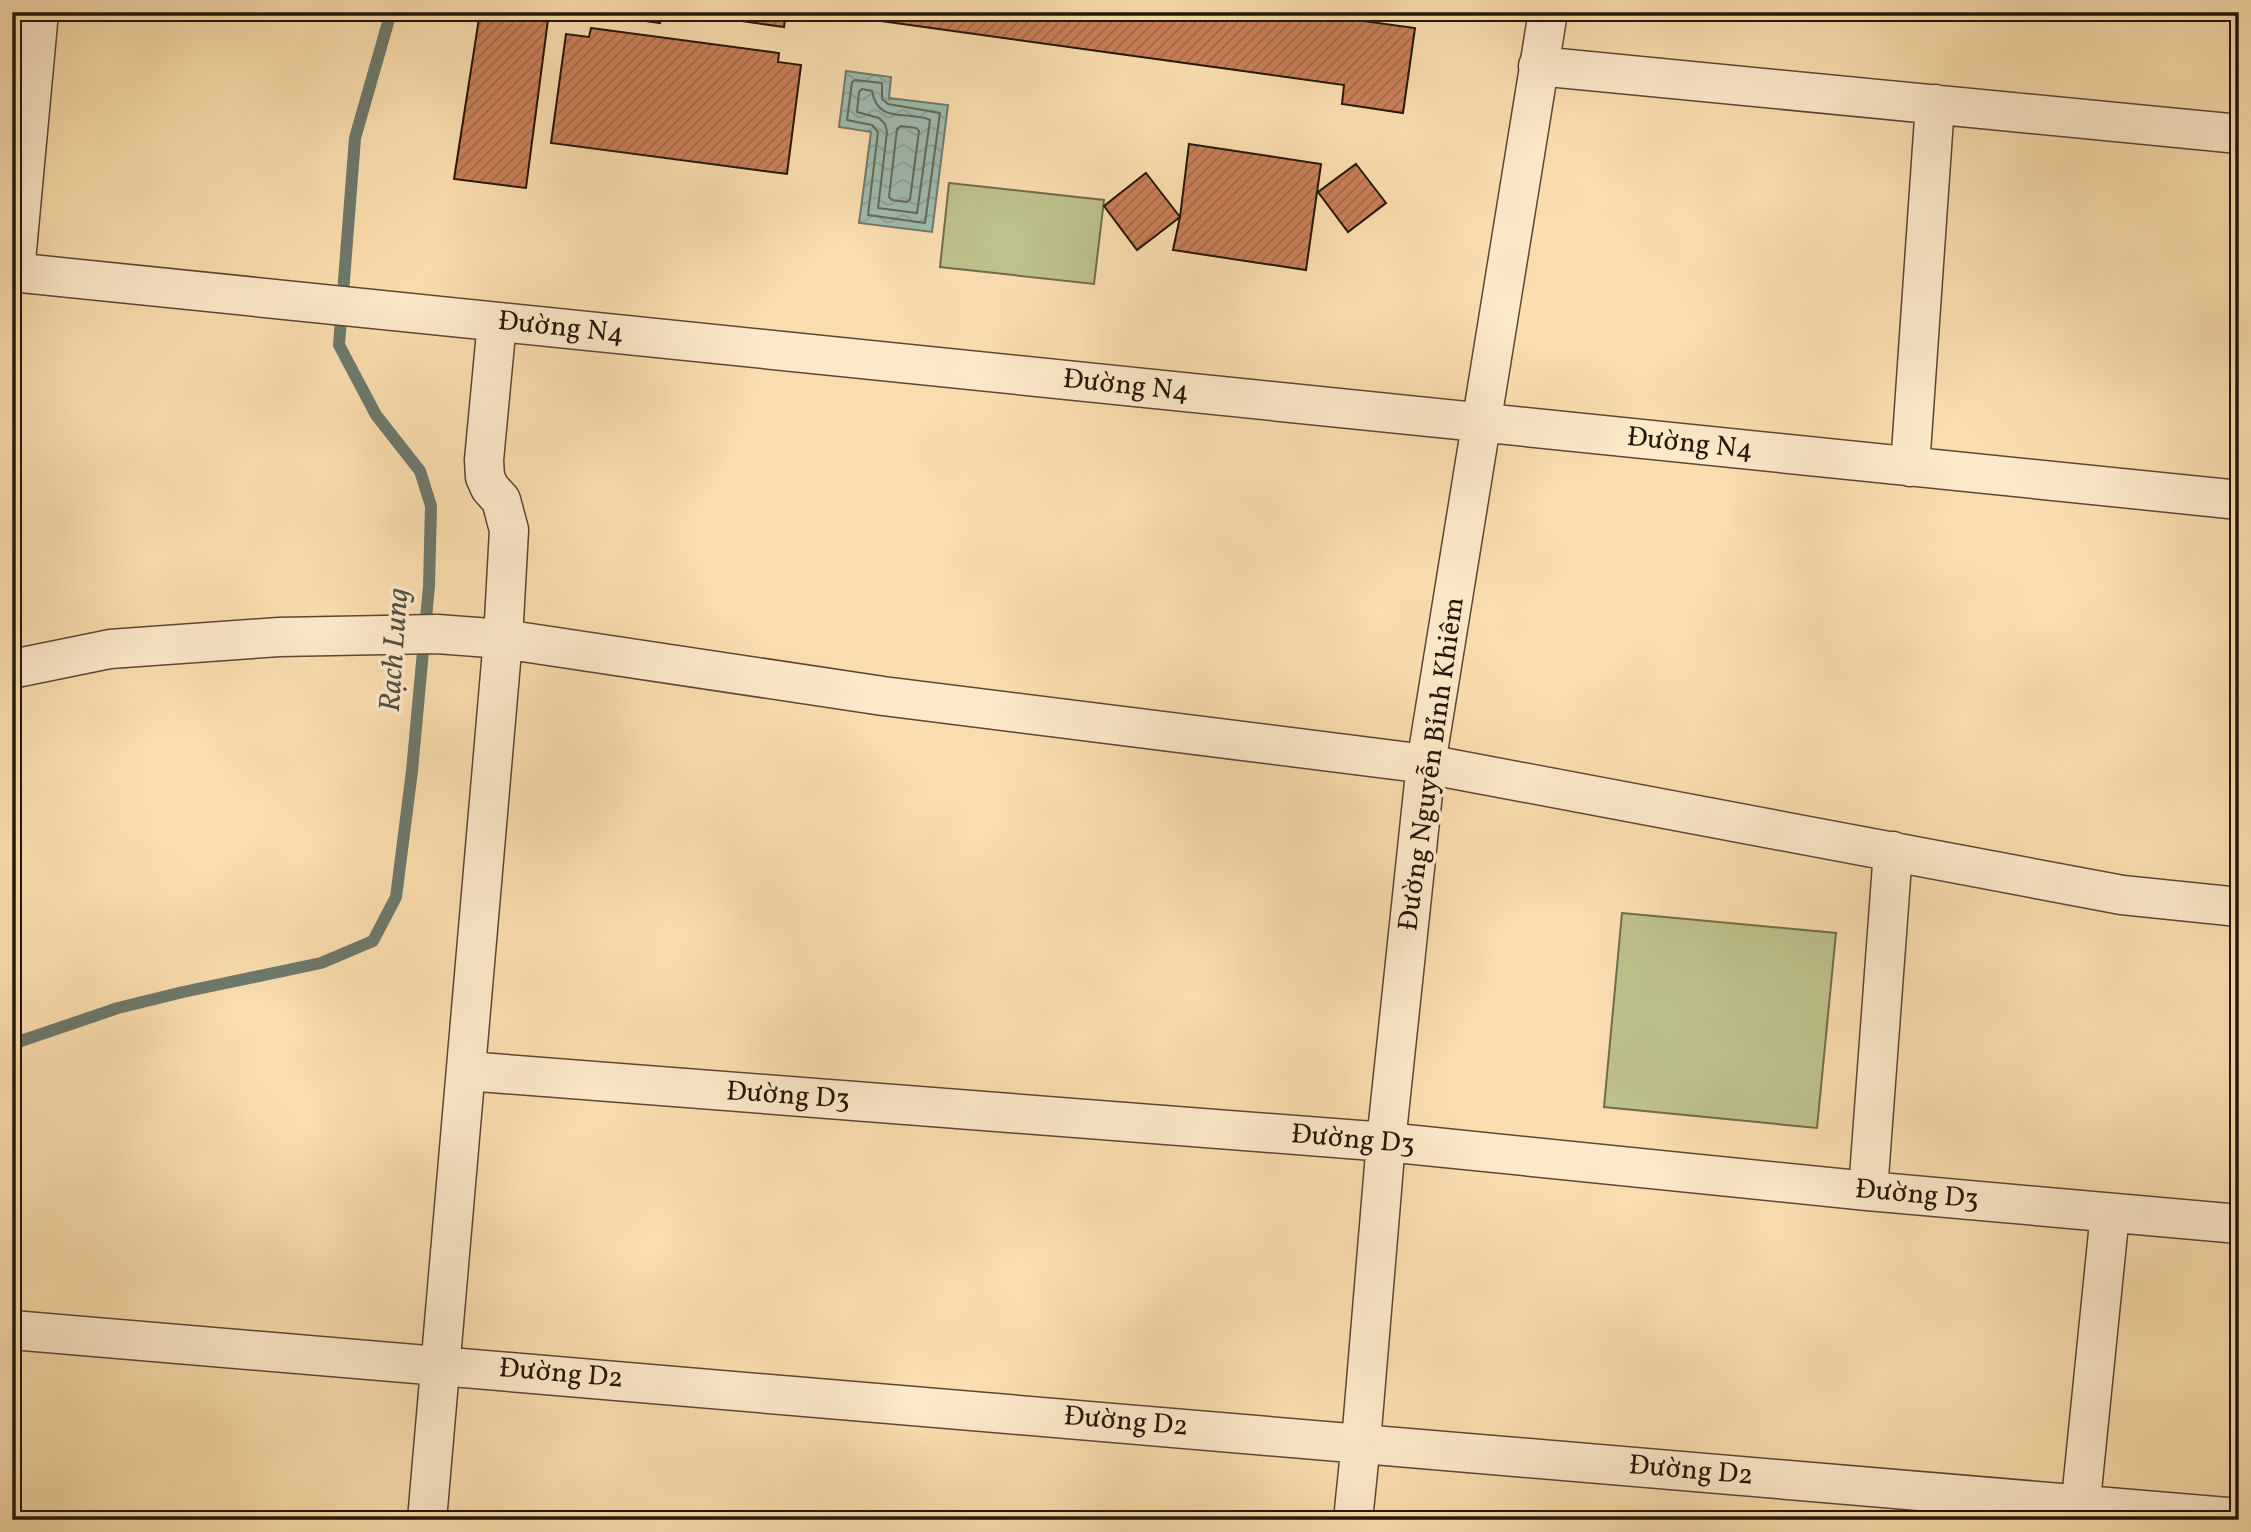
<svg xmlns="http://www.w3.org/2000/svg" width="2251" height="1532" font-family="Vollkorn,serif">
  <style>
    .park { fill: #bec18a; stroke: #706c4a; stroke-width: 2 }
    .water { fill: url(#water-waves); stroke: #6d796d; stroke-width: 2 }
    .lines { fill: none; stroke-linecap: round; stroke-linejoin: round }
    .shore { stroke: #61685c; stroke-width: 2 }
    .stream { stroke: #6d796d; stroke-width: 12 }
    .building { fill: url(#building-hatch); stroke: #23160a; stroke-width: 2 }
    .minor-casing { stroke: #594833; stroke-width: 41 }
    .minor { stroke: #fce9ca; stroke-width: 38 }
    .labels { text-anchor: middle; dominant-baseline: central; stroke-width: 7; stroke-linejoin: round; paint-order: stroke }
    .street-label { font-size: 28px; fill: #23160a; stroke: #fce9ca }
    .water-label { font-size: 30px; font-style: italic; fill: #4e5044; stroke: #fce9ca }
  </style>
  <defs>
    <pattern id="water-waves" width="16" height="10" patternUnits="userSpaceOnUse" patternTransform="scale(1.75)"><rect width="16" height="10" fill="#9fbbaf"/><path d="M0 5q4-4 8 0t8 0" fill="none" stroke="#89a095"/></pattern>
    <pattern id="building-hatch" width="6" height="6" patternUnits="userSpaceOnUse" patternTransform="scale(1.75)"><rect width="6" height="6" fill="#ca8059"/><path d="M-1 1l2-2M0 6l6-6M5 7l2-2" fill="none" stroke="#a46848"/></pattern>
  </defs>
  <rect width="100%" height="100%" fill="#faddae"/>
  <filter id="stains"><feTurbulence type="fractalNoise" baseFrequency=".00286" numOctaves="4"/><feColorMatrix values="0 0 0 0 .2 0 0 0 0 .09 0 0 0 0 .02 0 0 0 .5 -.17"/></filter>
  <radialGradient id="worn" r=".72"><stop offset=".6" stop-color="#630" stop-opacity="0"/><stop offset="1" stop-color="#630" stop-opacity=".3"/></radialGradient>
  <path class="park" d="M949,183L1104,200L1094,284L940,267Z
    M1622,913L1836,933L1817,1128L1604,1107Z"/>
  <path class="water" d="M846,71L891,77L889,98L948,105L932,232L859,223L871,132L839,127Z"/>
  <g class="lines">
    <path class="shore" d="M855,80L882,83V99L888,104L940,113L925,223L868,215L878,132L872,125L847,120L852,82Z
      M862,89L872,91C878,125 907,110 930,120L917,213L878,208L887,132L885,124L879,118L857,112L859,92Z
      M901,126L916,128L919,131L910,199L907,202L892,200L889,197L897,129Z"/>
    <path class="stream" d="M12,1044L118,1008L183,992L321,963L373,941L396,897L412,771L429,586L431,506L420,471L376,415L339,345L355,138L391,12"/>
  </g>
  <path class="building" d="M480,12H549L526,188L454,179Z
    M585,12H662L660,23Z
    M721,12H786L784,27L720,18Z
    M816,12H1297L1415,28L1403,113L1342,104L1344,85Z
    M591,28L779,53L778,62L801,65L787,174L551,143L566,34L589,37Z
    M1189,144L1321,164L1306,270L1173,250L1180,217Z
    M1356,164L1386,203L1348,232L1318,192Z
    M1146,173L1180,217L1137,250L1104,206Z"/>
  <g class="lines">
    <g class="minor-casing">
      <path id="minor" d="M1538,66L2239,134
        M12,272L2239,500
        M15,272L39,12
        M1910,467L1935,104
        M12,669L110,649L279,637L437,634L503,639L883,696L1426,764L2122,895L2239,907
        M466,1071L1386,1142L1868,1191L2239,1224
        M1868,1191L1893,851
        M12,1330L2239,1518
        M427,1520L503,639L509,530L501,500L490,488L485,477L484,460L497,322
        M1353,1520L1361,1442L1386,1142L1426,764L1548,12
        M2079,1520L2110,1213"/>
    </g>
    <use href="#minor" class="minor"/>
  </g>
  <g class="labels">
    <g class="street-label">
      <text transform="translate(561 328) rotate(6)">Đường N4</text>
      <text transform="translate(1126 386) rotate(6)">Đường N4</text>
      <text transform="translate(1690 444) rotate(6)">Đường N4</text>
      <text transform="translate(1432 764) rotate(-82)">Đường Nguyễn Bỉnh Khiêm</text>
      <text transform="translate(788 1096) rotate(4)">Đường D3</text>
      <text transform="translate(1353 1140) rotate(5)">Đường D3</text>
      <text transform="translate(1917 1195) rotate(5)">Đường D3</text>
      <text transform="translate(561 1374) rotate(5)">Đường D2</text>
      <text transform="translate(1126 1422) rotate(5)">Đường D2</text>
      <text transform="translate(1691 1471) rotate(5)">Đường D2</text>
    </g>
    <g class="water-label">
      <text transform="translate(395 650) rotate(-86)">Rạch Lung</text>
    </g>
  </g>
  <rect width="2251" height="1532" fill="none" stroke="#faddae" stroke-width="42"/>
  <rect x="14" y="14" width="2223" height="1504" fill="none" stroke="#23160a" stroke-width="3.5"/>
  <rect x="21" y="21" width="2209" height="1490" fill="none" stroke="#23160a" stroke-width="2"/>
  <rect width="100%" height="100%" filter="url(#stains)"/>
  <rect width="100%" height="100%" fill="url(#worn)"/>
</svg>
